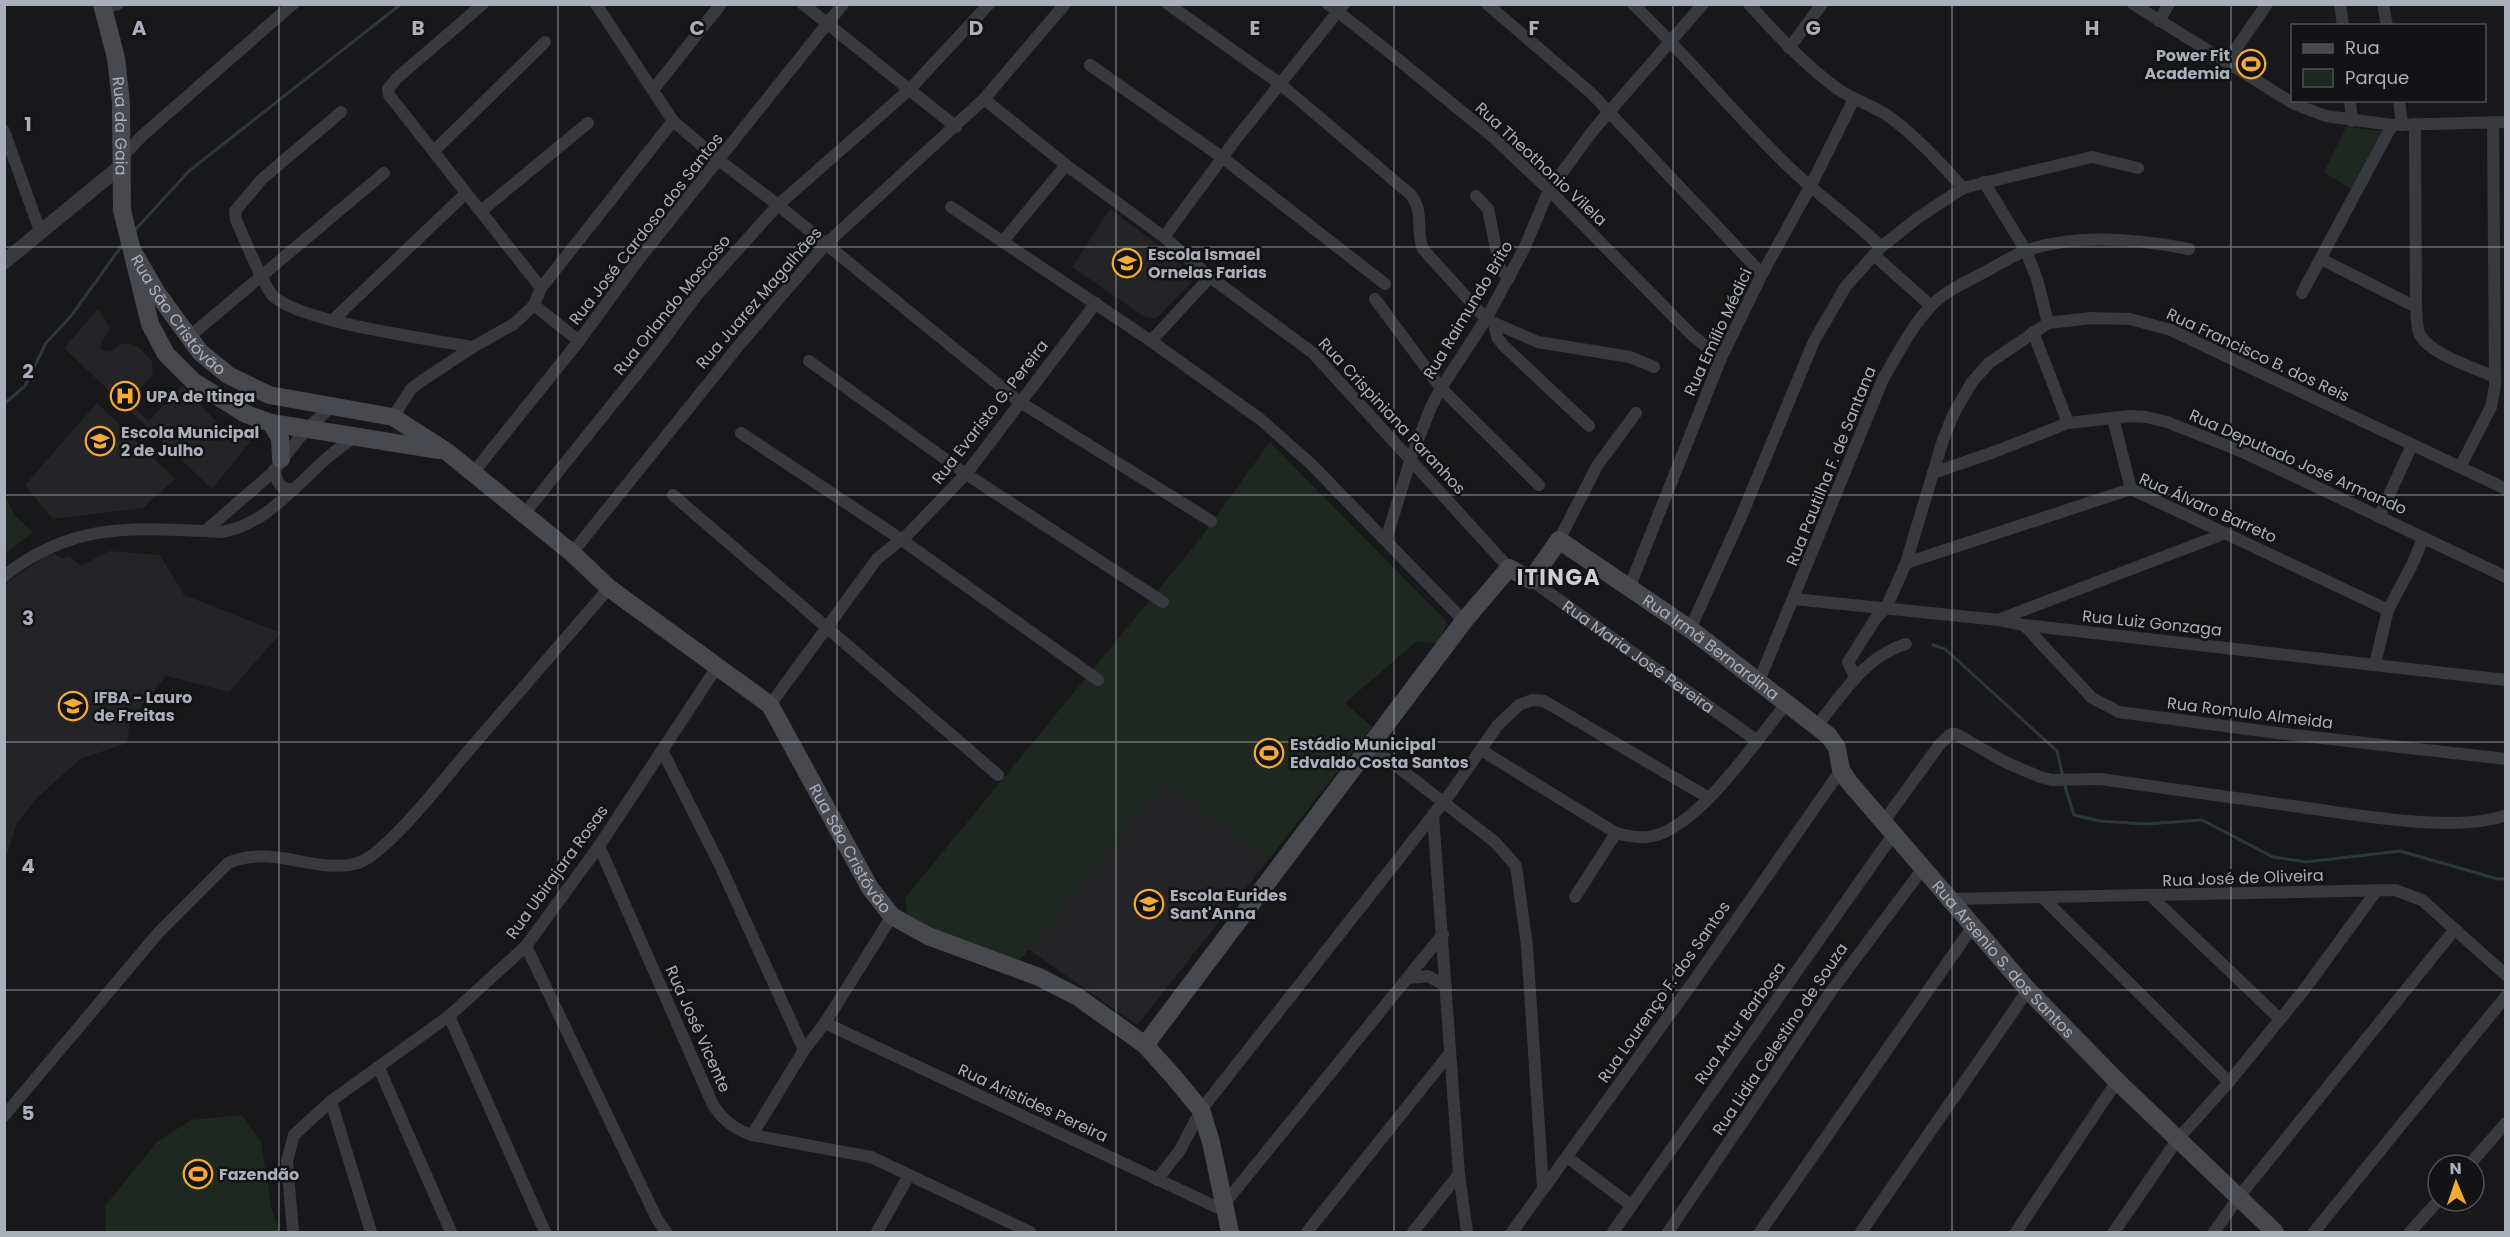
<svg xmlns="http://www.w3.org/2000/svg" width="2510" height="1237" font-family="Poppins,sans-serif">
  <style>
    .built { fill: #242427 }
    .green { fill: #1f2820 }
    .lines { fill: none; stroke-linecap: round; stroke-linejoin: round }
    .stream { stroke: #2d373e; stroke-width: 3 }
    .minor { stroke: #393a3f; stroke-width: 12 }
    .tertiary { stroke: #393a3f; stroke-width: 15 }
    .secondary { stroke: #47494f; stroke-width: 18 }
    .grid { fill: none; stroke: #aaafba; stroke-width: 1.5; stroke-opacity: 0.55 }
    .labels { text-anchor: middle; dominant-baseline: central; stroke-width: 5; stroke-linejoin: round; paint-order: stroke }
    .poi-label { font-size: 16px; font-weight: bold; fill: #aaafba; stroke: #131315; text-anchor: start }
    .street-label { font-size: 16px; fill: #aaafba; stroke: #131315 }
    .district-label { font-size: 22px; font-weight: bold; letter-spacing: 1.5px; fill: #cbced6; stroke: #131315 }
    .grid-label { font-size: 20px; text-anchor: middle; font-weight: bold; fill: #aaafba; stroke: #131315; stroke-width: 5; stroke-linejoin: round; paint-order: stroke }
  </style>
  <rect width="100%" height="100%" fill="#18181a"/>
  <path class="built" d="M1110,209L1176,258L1193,281L1156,319L1145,317L1072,267Z
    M98,309L110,328L101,343L100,349L110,352L121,344H132L142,350L152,362L153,373L129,404L149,421L182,386L230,435L238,424L247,431L250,442L212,489L64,348Z
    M97,403L175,479L143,508L53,519L25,485Z
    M109,551L160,555L184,595L281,633L229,692L166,676L130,720L127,743L80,759L37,798L17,823L5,861V584L51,552L64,559L69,556L81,566Z
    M1165,780L1269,859L1137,1025L1028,949Z"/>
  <path class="green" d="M2346,127L2382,131L2351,189L2324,172Z
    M1270,442L1447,622L1438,644L1417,641L1345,703L1372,727L1269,859L1165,780L1013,969L909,927L905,898L1200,539Z
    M6,497L15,516L33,532L5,553L4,499Z
    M242,1115L261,1142L272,1210L279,1232H106L105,1206L157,1142L191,1120Z"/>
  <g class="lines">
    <path class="stream" d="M135,230L189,171L401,4
      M4,404L25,386L46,343L71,316L123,244
      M1933,645L1945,649L2057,751L2063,777
      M2064,783L2074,815L2100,821L2145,824L2202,820L2273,857L2306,862L2400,851L2498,879H2506"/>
    <g class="minor">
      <path d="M483,4L397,78L388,89L389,95L541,288"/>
      <path d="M596,4L673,121L720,161L778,205L1020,402L1211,521"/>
      <path d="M803,4L956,127"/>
      <path d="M1168,4L1279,83L1410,194C1425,211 1415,230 1423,249L1486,319L1494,323L1538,342L1630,357L1654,367"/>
      <path d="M1328,4L1384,48L1493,137L1549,190L1693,336L1721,358"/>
      <path d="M1487,4L1591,93L1762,274"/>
      <path d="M1633,4C1687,56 1734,114 1788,166C1817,195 1852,218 1881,247"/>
      <path d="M1749,4C1776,34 1803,63 1835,87C1852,100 1874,105 1891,118C1918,138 1941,164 1963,188"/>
      <path d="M2133,4L2294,104L2326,116L2392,125L2506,122"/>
      <path d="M2340,4L2343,26"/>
      <path d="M2383,4L2387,26"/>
      <path d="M104,8L118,4"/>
      <path d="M2159,21L2169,4"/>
      <path d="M1789,48L1822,4"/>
      <path d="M2226,63L2267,4"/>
      <path d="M1090,65L1223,158L1385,284"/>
      <path d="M653,90L721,4"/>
      <path d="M984,99L1066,165L1164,237L1210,277L1313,353L1509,568"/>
      <path d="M2350,100L2352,121"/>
      <path d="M2399,100L2402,125"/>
      <path d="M341,112L262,179L235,211L236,220C243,235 264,288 274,297C305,323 429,339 473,347"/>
      <path d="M2415,124L2416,307C2417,316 2416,327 2420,335C2431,355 2475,368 2495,377"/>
      <path d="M4,131L40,231"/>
      <path d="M435,150L545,42"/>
      <path d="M122,157L143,135L293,4"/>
      <path d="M1984,182L2026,251L2037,279L2048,323"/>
      <path d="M1476,196L1488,209L1500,269L1509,278"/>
      <path d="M951,207L1151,341L1260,419L1311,464L1464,621"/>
      <path d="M481,211L588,123"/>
      <path d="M1164,237L1236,139L1344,4"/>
      <path d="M1003,241L1066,165"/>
      <path d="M1874,255L1931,306"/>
      <path d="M2321,259L2416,307"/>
      <path d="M2302,293L2392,125"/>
      <path d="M1375,299L1441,388L1539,485"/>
      <path d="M534,305L579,341"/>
      <path d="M333,320L466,193"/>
      <path d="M1494,323L1497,337L1503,345L1589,426"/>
      <path d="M2033,332L2068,423"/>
      <path d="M190,336L384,173"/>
      <path d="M1151,341L1210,277"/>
      <path d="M809,361L966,474L1163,602"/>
      <path d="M393,417L411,389L420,382L473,347L514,324L534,305L541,288L673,121"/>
      <path d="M2113,418L2131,489"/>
      <path d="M741,433L902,540L1098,680"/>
      <path d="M2460,467L2491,407L2495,386L2493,122"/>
      <path d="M275,470C276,482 281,491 293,489"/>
      <path d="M473,473L579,341L639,259L843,4"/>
      <path d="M1933,473L1994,452L2068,423L2130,416L2146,417L2167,422L2243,452L2506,577"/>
      <path d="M673,495L998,775"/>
      <path d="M524,514L656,350L697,295L778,205L909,90L989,4"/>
      <path d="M2379,517L2412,445"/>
      <path d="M205,531L272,473L307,428L332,407"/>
      <path d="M1386,540L1411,458L1431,407L1441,388L1486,319L1524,249L1549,190L1595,128L1703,4"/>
      <path d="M1559,540L1597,466L1636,413"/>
      <path d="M572,553L740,344L825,245L984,99L1065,4"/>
      <path d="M1906,563L2131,489L2388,610"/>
      <path d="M4,576C74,520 138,528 221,532C278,523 308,464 356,437"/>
      <path id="s1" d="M1531,580L1756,740"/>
      <path d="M1630,586L1721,358L1762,274L1810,187L1854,99"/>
      <path d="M1794,599L1999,620L2024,625L2506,680"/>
      <path d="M2000,619L2226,533"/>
      <path d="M2024,625L2092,698L2119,712L2277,733L2506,759"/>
      <path d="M1690,629L1741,517L1814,341L1846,286L1881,247L1919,217L1963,188L2092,157L2138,168"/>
      <path d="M2375,664L2388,610L2413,563L2423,538"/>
      <path d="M1855,677L1848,662L1876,618L1886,608L1906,563L1943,440L1954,413L1972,382L1989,363L2048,323L2091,318L2130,319L2171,330L2506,489"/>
      <path d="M1759,681L1883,379C1897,355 1911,327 1931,306C1944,292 1964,283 1981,274C1995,267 2010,257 2025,251C2076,233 2138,239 2189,249"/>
      <path d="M770,705L877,559L909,533L966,474L1096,303"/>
      <path d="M1816,727C1841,696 1866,655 1906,644"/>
      <path d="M1369,745L1495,842L1516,866L1527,946L1543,1188"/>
      <path d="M662,750L720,865L804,1050"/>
      <path d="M1481,750L1616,833C1627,836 1641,839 1653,836C1699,826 1756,741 1786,704"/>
      <path d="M1433,815L1459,1174L1467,1232"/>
      <path d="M1884,821L1940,744L1951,734H1956L2005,762L2040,777L2052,780L2100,779C2167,788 2234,798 2300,807C2353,814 2457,834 2506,815"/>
      <path d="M599,846L713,1105C723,1120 734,1129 752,1135L871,1157L1030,1232"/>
      <path d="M1575,897L1616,833"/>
      <path d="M2042,897L2229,1082"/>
      <path d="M2152,897L2280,1019"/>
      <path d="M1951,899L2395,890L2422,900L2506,975"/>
      <path d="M526,946L657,1219L666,1232"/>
      <path d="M1409,978L1428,976L1446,986"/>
      <path d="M449,1016L545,1232"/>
      <path d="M825,1023L1227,1212"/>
      <path d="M379,1068L451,1232"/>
      <path d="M331,1101L371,1232"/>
      <path d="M4,1116L159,932L228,863C273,843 315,875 358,863C387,854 447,775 469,750C516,696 563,642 609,588"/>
      <path d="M752,1135L804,1050L825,1023L892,916"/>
      <path d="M1567,1157L1632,1206"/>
      <path d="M2469,1165L2506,1123"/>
      <path d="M1157,1180L1180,1150L1201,1110L1452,791L1497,726L1519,705L1532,700L1544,701L1709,798"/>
      <path d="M1225,1203L1443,934"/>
      <path d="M293,1232L287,1161L294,1135L331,1101L449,1016L526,946L599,846L717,667"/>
      <path d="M877,1232L909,1175"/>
      <path d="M1307,1232L1450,1053"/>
      <path d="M1413,1232L1459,1174"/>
      <path d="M1512,1232L1696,978L1841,770"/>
      <path d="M1613,1232L1895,832"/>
      <path d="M1668,1232L1832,990L1924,867"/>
      <path d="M1760,1232L1973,926"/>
      <path d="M1861,1232L2028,990"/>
      <path d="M2016,1232L2117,1081"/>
      <path d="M2114,1232L2177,1140L2229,1082L2304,990L2377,890"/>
      <path d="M2214,1232L2238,1198L2455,929"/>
      <path d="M2314,1232L2506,996"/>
      <path d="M2410,1232L2438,1201"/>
    </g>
    <path class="tertiary" d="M4,262L121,166"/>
    <g class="secondary">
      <path id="s2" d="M102,4L116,58L121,102L122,210L150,324L166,354L194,382L246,414L271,423L439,450"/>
      <path id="s3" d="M132,250L157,293L200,352L228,375L269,395L393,417L446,451L572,553L609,588L770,705L870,888L892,916L928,936L1039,977L1078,997L1145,1045L1173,1076L1201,1110L1211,1142L1230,1232"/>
      <path d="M271,423L280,438L281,459"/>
      <path id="s4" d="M1145,1045L1464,621L1509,568L1531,580L1559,540L1690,629L1829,736L1837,748L1841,770L1849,782L2028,990L2117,1081L2275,1232"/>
    </g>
  </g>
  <path class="grid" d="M279,4V1232M558,4V1232M837,4V1232M1116,4V1232M1394,4V1232M1673,4V1232M1952,4V1232M2231,4V1232M4,247H2506M4,495H2506M4,742H2506M4,990H2506"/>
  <defs>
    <g id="stadium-ring" transform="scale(1.5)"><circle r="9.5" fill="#131315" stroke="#f4ab35" stroke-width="1.5"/><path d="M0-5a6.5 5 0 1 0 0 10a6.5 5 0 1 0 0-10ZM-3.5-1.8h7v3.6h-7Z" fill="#f4ab35"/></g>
    <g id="school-ring" transform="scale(1.5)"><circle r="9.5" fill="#131315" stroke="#f4ab35" stroke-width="1.5"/><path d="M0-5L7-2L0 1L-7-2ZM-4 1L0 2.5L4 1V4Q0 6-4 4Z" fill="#f4ab35"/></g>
    <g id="hospital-ring" transform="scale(1.5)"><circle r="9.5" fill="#131315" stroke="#f4ab35" stroke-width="1.5"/><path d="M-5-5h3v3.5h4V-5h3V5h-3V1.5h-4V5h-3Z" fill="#f4ab35"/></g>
  </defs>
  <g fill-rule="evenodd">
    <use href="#stadium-ring" x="2251" y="64"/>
    <use href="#school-ring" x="1127" y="263"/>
    <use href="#hospital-ring" x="125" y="396"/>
    <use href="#school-ring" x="100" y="441"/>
    <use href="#school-ring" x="73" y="706"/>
    <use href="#stadium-ring" x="1269" y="753"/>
    <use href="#school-ring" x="1149" y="904"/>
    <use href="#stadium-ring" x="198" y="1174"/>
  </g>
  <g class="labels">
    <g class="poi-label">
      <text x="2230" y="55" text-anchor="end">Power Fit<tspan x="2230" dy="18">Academia</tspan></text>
      <text x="1148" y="254">Escola Ismael<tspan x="1148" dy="18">Ornelas Farias</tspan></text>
      <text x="146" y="396">UPA de Itinga</text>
      <text x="121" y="432">Escola Municipal<tspan x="121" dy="18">2 de Julho</tspan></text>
      <text x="94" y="697">IFBA - Lauro<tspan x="94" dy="18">de Freitas</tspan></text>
      <text x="1290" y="744">Estádio Municipal<tspan x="1290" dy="18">Edvaldo Costa Santos</tspan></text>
      <text x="1170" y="895">Escola Eurides<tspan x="1170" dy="18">Sant'Anna</tspan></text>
      <text x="219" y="1174">Fazendão</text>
    </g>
    <g class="street-label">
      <text stroke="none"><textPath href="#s2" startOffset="124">Rua da Gaia</textPath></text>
      <text transform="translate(1541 164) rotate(43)">Rua Theothonio Vilela</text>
      <text transform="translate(646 229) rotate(-52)">Rua José Cardoso dos Santos</text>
      <text transform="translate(759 298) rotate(-49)">Rua Juarez Magalhães</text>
      <text transform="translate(672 305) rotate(-51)">Rua Orlando Moscoso</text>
      <text transform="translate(1468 310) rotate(-59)">Rua Raimundo Brito</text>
      <text stroke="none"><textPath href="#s3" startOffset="80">Rua São Cristóvão</textPath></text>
      <text transform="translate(1718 332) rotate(-65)">Rua Emílio Médici</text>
      <text transform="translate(2258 355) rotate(25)">Rua Francisco B. dos Reis</text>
      <text transform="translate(990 412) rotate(-52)">Rua Evaristo G. Pereira</text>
      <text transform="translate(1392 416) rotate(47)">Rua Crispiniana Paranhos</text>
      <text transform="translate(2298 462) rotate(24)">Rua Deputado José Armando</text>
      <text transform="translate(1831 466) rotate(-68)">Rua Pautilha F. de Santana</text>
      <text transform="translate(2208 508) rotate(24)">Rua Álvaro Barreto</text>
      <text transform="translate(2152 623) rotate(6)">Rua Luiz Gonzaga</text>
      <text stroke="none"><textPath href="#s4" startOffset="860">Rua Irmã Bernardina</textPath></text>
      <text stroke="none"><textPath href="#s1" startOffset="132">Rua Maria José Pereira</textPath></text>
      <text transform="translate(2250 713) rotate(7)">Rua Romulo Almeida</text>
      <text stroke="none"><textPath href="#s3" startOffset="970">Rua São Cristóvão</textPath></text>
      <text transform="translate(557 872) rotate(-54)">Rua Ubirajara Rosas</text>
      <text transform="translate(2243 878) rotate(-2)">Rua José de Oliveira</text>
      <text stroke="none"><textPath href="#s4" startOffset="1294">Rua Arsenio S. dos Santos</textPath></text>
      <text transform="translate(1664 992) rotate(-55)">Rua Lourenço F. dos Santos</text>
      <text transform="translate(1740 1023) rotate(-55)">Rua Artur Barbosa</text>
      <text transform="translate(698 1029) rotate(66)">Rua José Vicente</text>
      <text transform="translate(1780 1039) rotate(-56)">Rua Lidia Celestino de Souza</text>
      <text transform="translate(1033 1103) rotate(25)">Rua Aristides Pereira</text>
    </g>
    <g class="district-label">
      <text x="1559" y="577">ITINGA</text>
    </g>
  </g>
  <g class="grid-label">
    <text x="139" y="35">A</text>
    <text x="418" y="35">B</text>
    <text x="697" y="35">C</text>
    <text x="976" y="35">D</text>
    <text x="1255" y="35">E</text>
    <text x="1534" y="35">F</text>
    <text x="1813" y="35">G</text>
    <text x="2092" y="35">H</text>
    <text x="28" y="131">1</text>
    <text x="28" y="378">2</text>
    <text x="28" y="625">3</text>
    <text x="28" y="873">4</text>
    <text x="28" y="1120">5</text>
  </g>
  <rect width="2510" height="1237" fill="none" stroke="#aaafba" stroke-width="12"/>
  <rect x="2291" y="24" width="195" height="78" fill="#131315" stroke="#4f5157" stroke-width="1.5"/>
  <rect x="2303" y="44" width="30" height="9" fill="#47494f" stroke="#4f5157" stroke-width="1.5"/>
  <text x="2345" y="54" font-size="18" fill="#aaafba">Rua</text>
  <rect x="2303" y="69" width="30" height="18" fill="#1f2820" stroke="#4f5157" stroke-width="1.5"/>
  <text x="2345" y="84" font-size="18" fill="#aaafba">Parque</text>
  <g transform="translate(2456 1183) rotate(358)"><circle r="28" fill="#131315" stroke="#4f5157" stroke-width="1.5"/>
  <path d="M0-4.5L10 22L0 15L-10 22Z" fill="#f4ab35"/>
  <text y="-9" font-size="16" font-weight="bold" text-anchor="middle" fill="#aaafba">N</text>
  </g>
</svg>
